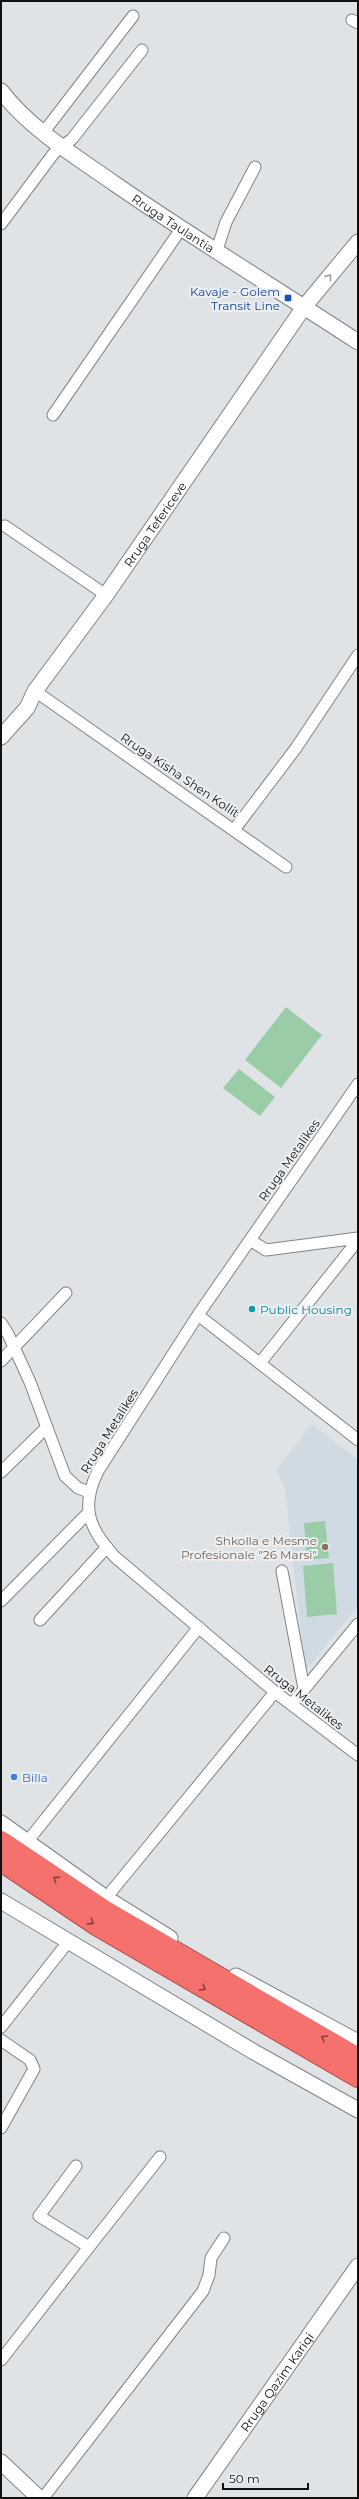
<svg xmlns="http://www.w3.org/2000/svg" width="359" height="2499" font-family="Montserrat,sans-serif">
  <style>
    .built { fill: #d0dae2 }
    .green { fill: #9acda7 }
    .lines { fill: none; stroke-linecap: round; stroke-linejoin: round }
    .street-casing { stroke: #808385; stroke-width: 13 }
    .secondary-casing { stroke: #808385; stroke-width: 17 }
    .highway-casing { stroke: #a44f4d; stroke-width: 22 }
    .street { stroke: #fff; stroke-width: 11 }
    .secondary { stroke: #fff; stroke-width: 15 }
    .highway { stroke: #f4716e; stroke-width: 20 }
    .oneway { stroke: #9f9fa0 }
    .oneway2 { stroke: #824040 }
    .transit-dot { fill: #1a4fb4; stroke: #edf0f3; stroke-width: 1.5 }
    .culture-dot { fill: #0f9aa8; stroke: #edf0f3; stroke-width: 1.5 }
    .education-dot { fill: #8d6e63; stroke: #edf0f3; stroke-width: 1.5 }
    .shop-dot { fill: #3f7fe0; stroke: #edf0f3; stroke-width: 1.5 }
    .labels { text-anchor: middle; dominant-baseline: central; stroke-width: 4; stroke-linejoin: round; paint-order: stroke }
    .street-label { font-size: 12px; fill: #0f1011; stroke: #edf0f3 }
    .transit-label { font-size: 12px; fill: #164399; stroke: #edf0f3; text-anchor: end }
    .culture-label { font-size: 12px; fill: #0d838f; stroke: #edf0f3; text-anchor: start }
    .education-label { font-size: 12px; fill: #785e54; stroke: #edf0f3; text-anchor: end }
    .shop-label { font-size: 12px; fill: #366cbe; stroke: #edf0f3; text-anchor: start }
  </style>
  <rect width="100%" height="100%" fill="#e0e3e6"/>
  <path class="built" d="M312,1424L358,1460V1606L305,1671L285,1488L276,1470Z"/>
  <path class="green" d="M286,1007L322,1035L281,1088L245,1060Z
    M239,1069L275,1097L260,1116L223,1088Z
    M325,1521L329,1558L307,1560L304,1523Z
    M333,1563L337,1614L307,1617L303,1566Z"/>
  <g class="lines">
    <g class="street-casing">
      <path id="street" d="M352,20L358,23
        M43,133L133,16
        M1,224L54,153L72,139L142,50
        M216,253L226,222L255,167
        M53,415L181,229
        M5,526L106,595
        M35,691L286,867
        M234,830L296,748L358,655
        M358,1084L198,1315L98,1471C80,1507 89,1529 115,1557L275,1692L358,1755
        M250,1240L266,1250L358,1238
        M198,1315L358,1440
        M1,1323L8,1334L30,1382L65,1476L78,1488L89,1492
        M1,1361L66,1293
        M260,1363L358,1240
        M1,1472L47,1427
        M282,1571L304,1689
        M1,1601L88,1513
        M40,1620L107,1547
        M292,1704L358,1624
        M27,1842L199,1627
        M106,1898L275,1692
        M1,2027L68,1942
        M1,2040L30,2060L34,2069L1,2128
        M89,2247L160,2157
        M1,2360L89,2247L39,2216L76,2166
        M43,2498L203,2291L209,2275L211,2258L224,2238"/>
    </g>
    <g class="secondary-casing">
      <g id="secondary">
        <path id="s1" d="M1,91C31,130 74,155 115,184C195,239 277,289 358,342"/>
        <path id="s2" d="M1,737L27,708L35,691L106,595L304,307L358,242"/>
        <path d="M1,1823L106,1898L170,1938"/>
        <path d="M1,1901L254,2052L358,2110"/>
        <path d="M236,1976L358,2042"/>
        <path d="M1,2462L39,2498"/>
        <path id="s3" d="M195,2498L358,2266"/>
      </g>
    </g>
    <g class="highway-casing">
      <path id="highway" d="M1,1841L107,1912L358,2058
        M1,1861L98,1926L358,2077"/>
    </g>
    <use href="#street" class="street"/>
    <use href="#secondary" class="secondary"/>
    <use href="#highway" class="highway"/>
  </g>
  <defs><path id="oneway-chevron" d="M-2-3.5L2.5 0L-2 3.5" fill="none" stroke-width="1.6" stroke-linecap="round" stroke-linejoin="round"/></defs>
  <use class="oneway" href="#oneway-chevron" transform="translate(329 277) rotate(-51)"/>
  <g class="oneway2">
    <use href="#oneway-chevron" transform="translate(56 1879) rotate(-146)"/>
    <use href="#oneway-chevron" transform="translate(91 1922) rotate(33)"/>
    <use href="#oneway-chevron" transform="translate(203 1988) rotate(30)"/>
    <use href="#oneway-chevron" transform="translate(324 2038) rotate(-150)"/>
  </g>
  <rect class="transit-dot" x="284" y="294" width="8" height="8" rx="2"/>
  <circle class="culture-dot" cx="252" cy="1309" r="4"/>
  <circle class="education-dot" cx="325" cy="1547" r="4"/>
  <circle class="shop-dot" cx="14" cy="1777" r="4"/>
  <g class="labels">
    <g class="street-label">
      <text stroke="none"><textPath href="#s1" startOffset="218">Rruga Taulantia</textPath></text>
      <text stroke="none"><textPath href="#s2" startOffset="263">Rruga Tefericeve</textPath></text>
      <text transform="translate(180 775) rotate(34)">Rruga Kisha Shen Kollit</text>
      <text transform="translate(289 1160) rotate(-55)">Rruga Metalikes</text>
      <text transform="translate(109 1431) rotate(-58)">Rruga Metalikes</text>
      <text transform="translate(304 1697) rotate(38)">Rruga Metalikes</text>
      <text stroke="none"><textPath href="#s3" startOffset="142">Rruga Qazim Kariqi</textPath></text>
    </g>
    <g class="transit-label">
      <text x="280" y="291">Kavaje - Golem<tspan x="280" dy="14">Transit Line</tspan></text>
    </g>
    <g class="culture-label">
      <text x="260" y="1309">Public Housing</text>
    </g>
    <g class="education-label">
      <text x="317" y="1540">Shkolla e Mesme<tspan x="317" dy="14">Profesionale "26 Marsi"</tspan></text>
    </g>
    <g class="shop-label">
      <text x="22" y="1777">Billa</text>
    </g>
  </g>
  <rect width="359" height="2499" fill="none" stroke="#0f1011" stroke-width="4"/>
  <path d="M223 2483v6h85v-6" fill="none" stroke="#0f1011" stroke-width="2"/>
  <text x="229" y="2483" font-size="12" fill="#0f1011" stroke="#edf0f3" stroke-width="3" paint-order="stroke">50 m</text>
</svg>
